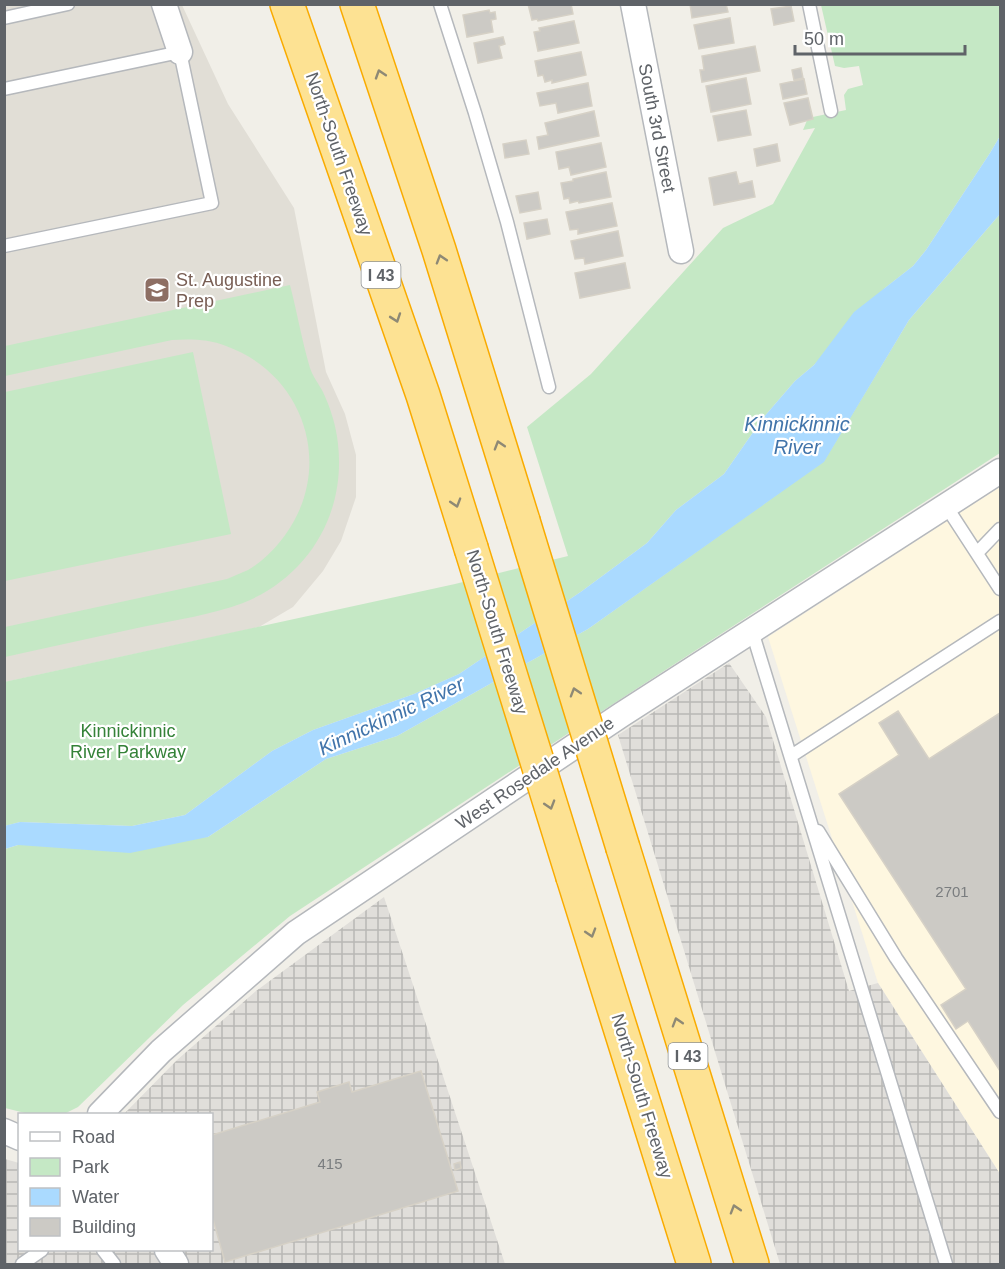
<svg xmlns="http://www.w3.org/2000/svg" width="1005" height="1269" font-family="Arial,sans-serif">
  <style>
    .commercial { fill: #fef7e0 }
    .industrial { fill: url(#industrial-grid) }
    .education { fill: #e1ded6 }
    .green { fill: #c5e8c5 }
    .water { fill: #aadaff }
    .building { fill: #cccac5; stroke: #d6d1c6; stroke-width: 1.5 }
    .lines { fill: none; stroke-linecap: round; stroke-linejoin: round }
    .lane-casing { stroke: #b5b8bc; stroke-width: 15 }
    .street-casing { stroke: #b5b8bc; stroke-width: 27 }
    .highway-casing { stroke: #f9ab00; stroke-width: 36 }
    .lane { stroke: #fff; stroke-width: 12 }
    .street { stroke: #fff; stroke-width: 24 }
    .highway { stroke: #fde293; stroke-width: 33 }
    .highway-bridge-casing { stroke: #f9ab00; stroke-width: 36; stroke-linecap: butt }
    .highway-bridge { stroke: #fde293; stroke-width: 33 }
    .oneway { stroke: #8e8975 }
    .labels { text-anchor: middle; dominant-baseline: central; stroke-width: 4.5; stroke-linejoin: round; paint-order: stroke }
    .number-label { font-size: 15px; fill: #7a7d7f }
    .shield { fill: #fff; stroke: #8f9295; stroke-width: 1.5 }
    .shield-label { font-size: 16px; font-weight: bold; fill: #5f6368 }
    .street-label { font-size: 18px; fill: #5f6368; stroke: #fff }
    .education-label { font-size: 18px; fill: #785e54; stroke: #fff; text-anchor: start }
    .park-label { font-size: 18px; fill: #348238; stroke: #fff }
    .water-label { font-size: 20px; font-style: italic; fill: #4174aa; stroke: #fff }
  </style>
  <defs>
    <pattern id="industrial-grid" width="8" height="8" patternUnits="userSpaceOnUse" patternTransform="scale(1.5)"><rect width="8" height="8" fill="#e0deda"/><path d="M0 4h8M4 0v8" fill="none" stroke="#b9b8b5"/></pattern>
  </defs>
  <rect width="100%" height="100%" fill="#f1efe8"/>
  <path class="commercial" d="M1000,487V1174L878,983L768,637Z"/>
  <path class="industrial" d="M729,663L766,717L849,991L878,983L1000,1174V1264H780L618,735Z
    M384,897L505,1264H5V1159L19,1163L20,1250H212V1114H124L177,1060L256,991Z"/>
  <path class="education" d="M4,5H182L228,104L294,208L326,372L345,414L356,455V497L341,541L323,571L293,607L259,627L5,682Z"/>
  <path class="green" d="M821,5H1000V136L990,153L926,250L913,266L885,288L814,365L795,381L763,418L724,474L676,510L647,543L582,591L459,674L414,694L313,730L272,751L185,815L132,826L20,822L5,826L4,682L455,584L568,556L527,427L591,374L723,228L773,204L815,128L803,130L808,118L846,110L844,95L848,89L863,85L859,66L844,68L835,66Z
    M1000,214V453L613,704L290,916L183,1005L78,1107L64,1114H29L5,1108V849L18,845L208,837L326,759L397,736L588,629L824,461L909,320Z
    M290,285C297,312 302,341 310,368C313,377 319,384 323,392C331,409 336,426 338,444C346,514 308,577 243,603C211,615 175,620 142,627C96,637 50,647 5,657V627L227,579C234,576 241,573 248,570C270,557 288,535 298,513C329,446 294,370 226,346C209,339 190,339 172,340L5,376V346Z
    M193,352L231,534L5,581V392Z"/>
  <path class="water" d="M1000,136V214L909,320L824,462L588,629L397,736L326,759L208,837L130,853L18,845L5,849L4,826L20,822L132,826L185,815L272,751L313,730L414,694L459,674L582,591L647,543L676,510L724,474L763,418L795,381L814,365L854,312L913,266L926,250L990,153Z"/>
  <path class="building" d="M528,4H571L573,14L538,21L537,19L532,20Z
    M690,4H726L728,12L692,18Z
    M791,6L794,21L774,25L771,9Z
    M489,10L490,13L495,12L496,19L491,20L493,32L467,37L463,15Z
    M730,18L734,43L699,49L694,25Z
    M574,21L579,43L538,51L534,32L540,31L539,28Z
    M503,37L505,44L499,46L502,58L478,63L474,43Z
    M755,46L760,71L702,82L700,70H704L702,56Z
    M581,52L586,75L552,83V80L545,82L543,75L538,76L535,61Z
    M801,68L803,78L794,80L792,70Z
    M746,78L751,104L711,112L706,86Z
    M804,79L807,94L783,99L780,84Z
    M588,83L592,106L558,113L556,103L540,106L537,93Z
    M808,98L813,119L790,125L784,103Z
    M746,110L751,135L718,141L713,116Z
    M594,111L599,136L539,149L537,137L548,135L545,123Z
    M526,140L529,154L505,158L503,144Z
    M601,143L606,167L571,175L569,167L559,169L556,152Z
    M777,144L780,161L757,166L754,149Z
    M606,172L611,197L579,203L578,201L570,203L569,198L564,199L561,183L573,181V179Z
    M736,172L739,184L752,181L755,197L714,205L709,178Z
    M538,192L541,209L520,213L516,196Z
    M612,203L617,226L578,234V229L570,230L566,212Z
    M547,219L550,234L527,239L524,223Z
    M618,231L623,256L585,264L584,258L575,259L571,241Z
    M625,263L630,288L580,298L575,273Z
    M898,711L929,759L1000,713V1071L968,1021L956,1029L941,1005L966,989L839,794L899,755L879,723Z
    M421,1071L458,1191L225,1262L212,1216V1135L320,1102L317,1092L349,1082L352,1092Z
    M460,1162L461,1168L455,1170L454,1164Z"/>
  <g class="lines">
    <g class="lane-casing">
      <path id="lane" d="M440,4L475,113L507,222L549,387
        M809,4L831,111
        M4,18L68,4
        M4,89L180,52L212,203L4,246
        M946,506L1000,589
        M977,553L1000,529
        M752,631L946,1264
        M791,756L1000,621
        M818,831L896,958L1000,1112
        M103,1250L114,1264
        M22,1264L42,1250"/>
    </g>
    <g class="street-casing">
      <path id="street" d="M164,4L180,52
        M633,4L681,251
        M100,1114L161,1051L296,933L621,715L1000,471
        M4,1131L20,1138
        M167,1250L176,1264"/>
    </g>
    <g class="highway-casing">
      <path id="highway" d="M287,4L423,395L471,548
        M357,4L439,250L523,521
        M623,848L752,1264
        M573,877L694,1264"/>
    </g>
    <use href="#lane" class="lane"/>
    <use href="#street" class="street"/>
    <use href="#highway" class="highway"/>
    <g class="highway-bridge-casing">
      <path id="highway-bridge" d="M523,521L623,848
        M471,548L573,877"/>
    </g>
    <use href="#highway-bridge" class="highway-bridge"/>
  </g>
  <defs><path id="oneway-chevron" d="M-2-3.5L2.5 0L-2 3.5" fill="none" stroke-width="1.6" stroke-linecap="round" stroke-linejoin="round" transform="scale(1.5)"/></defs>
  <g class="oneway">
    <use href="#oneway-chevron" transform="translate(380 74) rotate(-108)"/>
    <use href="#oneway-chevron" transform="translate(441 259) rotate(-107)"/>
    <use href="#oneway-chevron" transform="translate(396 318) rotate(71)"/>
    <use href="#oneway-chevron" transform="translate(499 445) rotate(-107)"/>
    <use href="#oneway-chevron" transform="translate(456 503) rotate(73)"/>
    <use href="#oneway-chevron" transform="translate(575 692) rotate(-107)"/>
    <use href="#oneway-chevron" transform="translate(550 805) rotate(73)"/>
    <use href="#oneway-chevron" transform="translate(591 933) rotate(73)"/>
    <use href="#oneway-chevron" transform="translate(677 1022) rotate(-107)"/>
    <use href="#oneway-chevron" transform="translate(735 1209) rotate(-107)"/>
  </g>
  <defs>
    <g id="school-square" transform="scale(1.35)"><rect x="-9" y="-9" width="18" height="18" rx="4" fill="#8d6e63" stroke="#fff"/><path d="M0-5L7-2L0 1L-7-2ZM-4 1L0 2.5L4 1V4Q0 6-4 4Z" fill="#fff"/></g>
  </defs>
  <g fill-rule="evenodd">
    <use href="#school-square" x="157" y="290"/>
  </g>
  <g class="labels">
    <g class="number-label">
      <text x="952" y="891">2701</text>
      <text x="330" y="1163">415</text>
    </g>
    <g class="shield">
      <rect x="361.5" y="262" width="39" height="26" rx="4.5"/>
      <rect x="668.5" y="1043" width="39" height="26" rx="4.5"/>
    </g>
    <g class="shield-label">
      <text x="381" y="275">I 43</text>
      <text x="688" y="1056">I 43</text>
    </g>
    <g class="street-label">
      <text transform="translate(657 128) rotate(79)">South 3rd Street</text>
      <text transform="translate(339 154) rotate(71)">North-South Freeway</text>
      <text transform="translate(497 632) rotate(73)">North-South Freeway</text>
      <text transform="translate(535 773) rotate(-34)">West Rosedale Avenue</text>
      <text transform="translate(642 1096) rotate(73)">North-South Freeway</text>
    </g>
    <g class="education-label">
      <text x="176" y="280">St. Augustine<tspan x="176" dy="21">Prep</tspan></text>
    </g>
    <g class="park-label">
      <text x="128" y="731">Kinnickinnic<tspan x="128" dy="21">River Parkway</tspan></text>
    </g>
    <g class="water-label">
      <text x="797" y="424">Kinnickinnic<tspan x="797" dy="23">River</tspan></text>
      <text transform="translate(391 716) rotate(-25)">Kinnickinnic River</text>
    </g>
  </g>
  <rect width="1005" height="1269" fill="none" stroke="#5f6368" stroke-width="12"/>
  <rect x="18" y="1113" width="195" height="138" fill="#ffffff" stroke="#bfc1c3" stroke-width="1.5"/>
  <rect x="30" y="1132" width="30" height="9" fill="#ffffff" stroke="#bfc1c3" stroke-width="1.5"/>
  <text x="72" y="1143" font-size="18" fill="#5f6368">Road</text>
  <rect x="30" y="1158" width="30" height="18" fill="#c5e8c5" stroke="#bfc1c3" stroke-width="1.5"/>
  <text x="72" y="1173" font-size="18" fill="#5f6368">Park</text>
  <rect x="30" y="1188" width="30" height="18" fill="#aadaff" stroke="#bfc1c3" stroke-width="1.5"/>
  <text x="72" y="1203" font-size="18" fill="#5f6368">Water</text>
  <rect x="30" y="1218" width="30" height="18" fill="#cccac5" stroke="#bfc1c3" stroke-width="1.5"/>
  <text x="72" y="1233" font-size="18" fill="#5f6368">Building</text>
  <path d="M795 45v9h170v-9" fill="none" stroke="#5f6368" stroke-width="3"/>
  <text x="804" y="45" font-size="18" fill="#5f6368" stroke="#ffffff" stroke-width="4.5" paint-order="stroke">50 m</text>
</svg>
